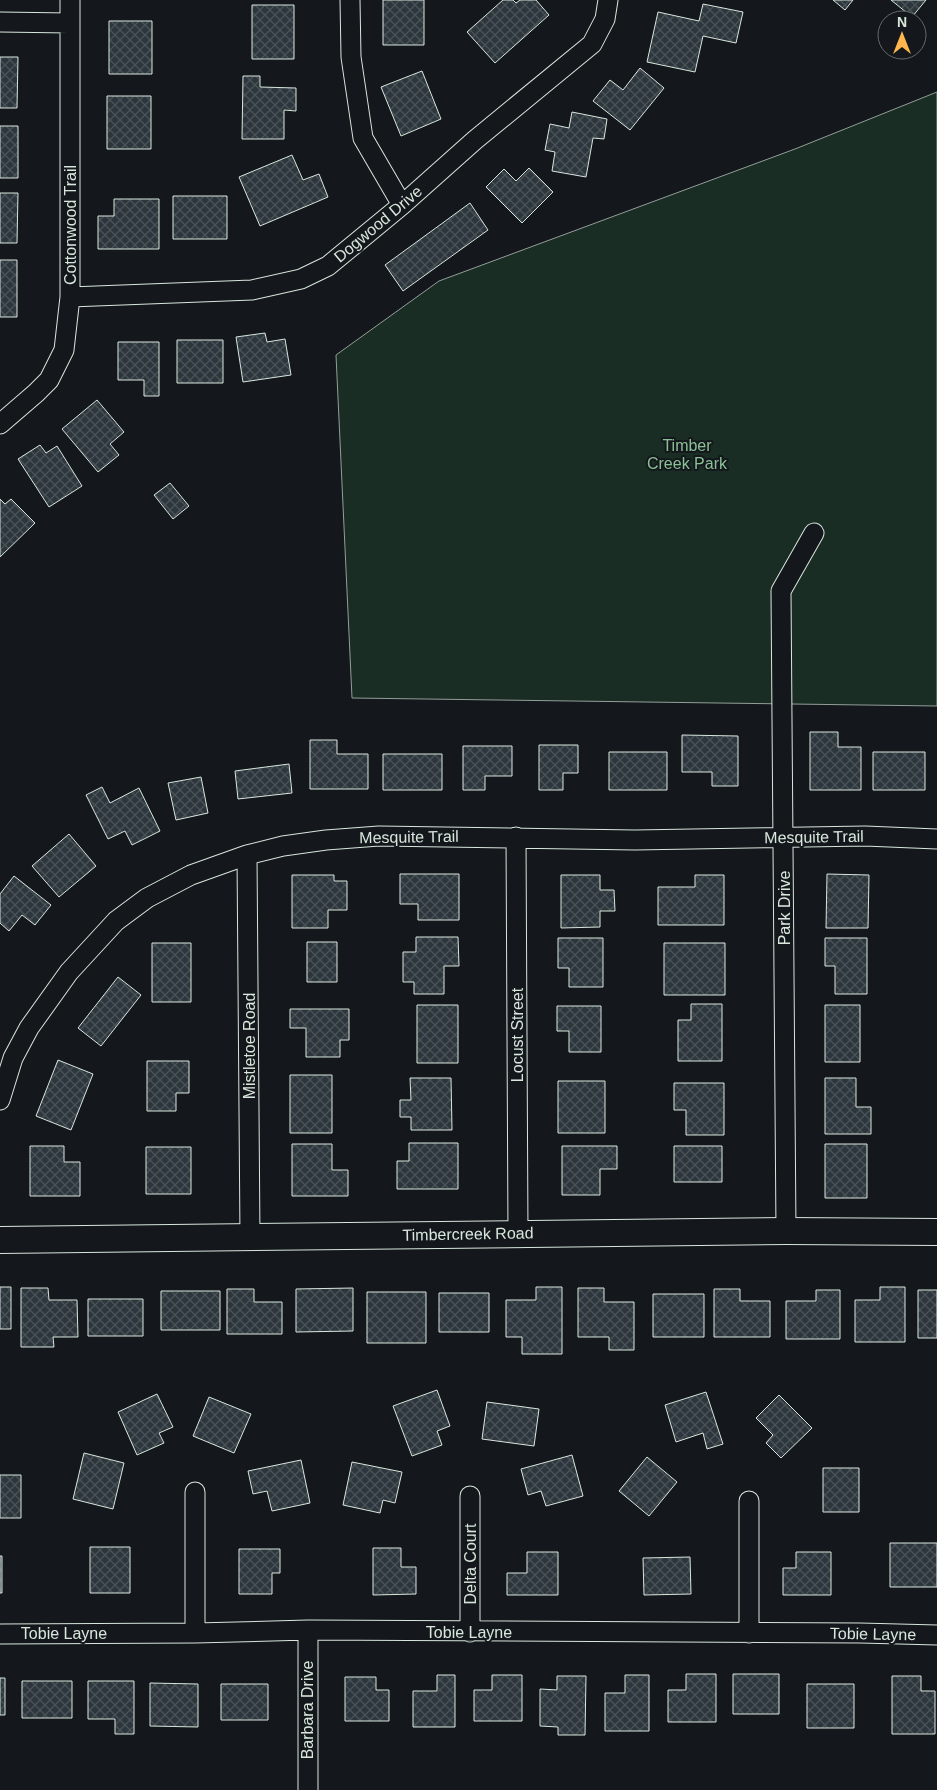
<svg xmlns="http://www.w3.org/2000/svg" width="937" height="1790" font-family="Arial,sans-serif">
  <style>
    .green { fill: #1a2d24; stroke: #939e99 }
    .building { fill: url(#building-cross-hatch); stroke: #d8e6dc }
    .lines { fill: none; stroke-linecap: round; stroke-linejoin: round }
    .street-casing { stroke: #d8e6dc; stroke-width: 21 }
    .secondary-casing { stroke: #d8e6dc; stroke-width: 28 }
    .street { stroke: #14181c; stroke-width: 19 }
    .secondary { stroke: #14181c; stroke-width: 26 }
    .labels { text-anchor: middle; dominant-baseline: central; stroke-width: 4; stroke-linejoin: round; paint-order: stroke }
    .street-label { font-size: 16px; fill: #d8e6dc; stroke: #14181c }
    .park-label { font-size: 16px; fill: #8ac095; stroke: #14181c }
  </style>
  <defs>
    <pattern id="building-cross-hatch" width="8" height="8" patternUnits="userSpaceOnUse" patternTransform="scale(1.25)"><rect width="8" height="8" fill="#2c363c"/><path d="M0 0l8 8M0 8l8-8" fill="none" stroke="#4a5358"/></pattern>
  </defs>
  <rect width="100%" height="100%" fill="#14181c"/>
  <path class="green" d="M937,92V706L352,698L336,355L439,281L795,149Z"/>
  <path class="building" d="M383,0H424V45H383Z
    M503,0H513L516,3L520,0H536L549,15L495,63L467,32Z
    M833,0H853L845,10Z
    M891,0H926L912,17Z
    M703,4L743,12L736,43L703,36L695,72L647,62L658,12L699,21Z
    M252,5H294V59H252Z
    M109,21H152V74H109Z
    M0,57H18L17,108H0Z
    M640,68L664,88L630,130L593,101L610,80L623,90Z
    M422,71L441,119L401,136L381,87Z
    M243,76H260V87L296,88V111L284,110V139H242Z
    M107,96H151V149H107Z
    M572,112L607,119L604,139L593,138L586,177L552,171L555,152L545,150L550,124L569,128Z
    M0,126H18V178H0Z
    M292,155L303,180L319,174L328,197L260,226L239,177Z
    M529,168L553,192L522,223L486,187L504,169L516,181Z
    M0,193H18L17,243H0Z
    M173,196H227V239H173Z
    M114,199H159V249H98V216H114Z
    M470,203L488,230L403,291L385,265Z
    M0,260H17V317H0Z
    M265,333L267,342L285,339L291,375L243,382L236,337Z
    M177,340H223V383H177Z
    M118,342H159V396H144V380H118Z
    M97,400L124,432L110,444L119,455L98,472L62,429Z
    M40,445L46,453L57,446L82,486L49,507L18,459Z
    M170,483L189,506L173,519L154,495Z
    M0,499L5,504L11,499L35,523L0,557Z
    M810,732H838V747H861V790H810Z
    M682,735L738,736V786H712V772H682Z
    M310,740H337V754H368V789H310Z
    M539,745H578V773H563V790H539Z
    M463,746H512V776H485V790H463Z
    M609,752H667V790H609Z
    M873,752H925V790H873Z
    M383,754H442V790H383Z
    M289,764L292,793L238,799L235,771Z
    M201,777L208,813L176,820L168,783Z
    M102,787L110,803L139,788L160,831L132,845L125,831L108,839L86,795Z
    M69,834L96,866L59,897L32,866Z
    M400,874H459V920H418V904H400Z
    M827,874L869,875L868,928H826Z
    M292,875H334V881H347V910H328V928H292Z
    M561,875H600V890H614L615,911H600V927L561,928Z
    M695,875H724V925H658V887H695Z
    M14,876L51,905L35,925L22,915L9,931L0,923V894Z
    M416,937H458L459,966H444V994H414V982H403V952H416Z
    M558,938H603V987H569V968H558Z
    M825,938H867V994H835V966H825Z
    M307,942H337V982H307Z
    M152,943H191V1002H152Z
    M664,943H725V995H664Z
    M118,977L141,995L101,1046L78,1028Z
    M691,1004H722V1061H678V1020H691Z
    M417,1005H458V1063H417Z
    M825,1005H860V1062H825Z
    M557,1006H601V1052H569V1031H557Z
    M290,1009H349V1040H340V1057H306V1028H290Z
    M58,1060L93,1074L71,1130L36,1116Z
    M147,1061H189V1093H176V1111H147Z
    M290,1075H332V1133H290Z
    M410,1078H451L452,1130H411V1117H400V1100H411Z
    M825,1078H856V1107H871V1134H825Z
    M558,1081H605V1133H558Z
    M674,1083H724V1135H686V1110H674Z
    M409,1143H458V1189H397V1161H409Z
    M292,1144H332V1170H348V1196H292Z
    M825,1144H867V1198H825Z
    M30,1146H64V1162H80V1196H30Z
    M562,1146H617V1169H600V1195H562Z
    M674,1146H722V1182H674Z
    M146,1147H191V1194H146Z
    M0,1287H11V1329H0Z
    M536,1287H562V1354H522V1337H506V1300H536Z
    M880,1287H905V1342H855V1300H880Z
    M21,1288H48L49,1300H77L78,1337H53L54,1347H21Z
    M353,1288V1331L296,1332V1289Z
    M578,1288H604V1302H634V1350H609V1337H578Z
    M227,1289H254V1302H282V1334H227Z
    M714,1289H740V1301H770V1337H714Z
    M816,1290H840V1339H786V1301H816Z
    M918,1290H937V1338H918Z
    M161,1291H220V1330H161Z
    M367,1292H426V1343H367Z
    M439,1293H489V1332H439Z
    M653,1294H704V1337H653Z
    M88,1299H143V1336H88Z
    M437,1390L450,1426L437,1431L442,1445L412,1456L393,1406Z
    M706,1392L723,1444L707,1449L703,1433L676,1442L665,1405Z
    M157,1394L173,1427L159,1433L164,1443L137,1455L118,1412Z
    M779,1395L812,1428L781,1458L766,1443L773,1435L756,1418Z
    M209,1397L251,1414L234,1453L193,1436Z
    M487,1402L539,1409L534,1446L482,1439Z
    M84,1453L124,1463L113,1509L73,1499Z
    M572,1455L583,1496L546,1506L541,1491L528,1495L521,1469Z
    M647,1457L677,1482L649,1516L619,1491Z
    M301,1460L310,1503L272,1511L267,1491L253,1494L248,1471Z
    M352,1462L402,1472L395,1503L383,1500L380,1513L343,1505Z
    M823,1468H859V1512H823Z
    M0,1475H21V1518H0Z
    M890,1543H937V1587H890Z
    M90,1547H130V1593H90Z
    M373,1548H401V1567H416V1594L373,1595Z
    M239,1549H280V1573H272V1594H239Z
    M527,1552H558V1595H507V1573H527Z
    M796,1552H831V1595H783V1568H796Z
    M0,1556H2V1593H0Z
    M690,1557L691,1594L644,1595L643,1558Z
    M686,1674H716V1722H668V1690H686Z
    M733,1674H779V1714H733Z
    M437,1675H455V1727H413V1691H437Z
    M492,1675H522V1721H474V1690H492Z
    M625,1675H649V1731H605V1693H625Z
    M557,1676H586L585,1735H558V1727L540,1726V1689L557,1690Z
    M892,1676H921V1691H935V1734H892Z
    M345,1677H376V1690H389V1721H345Z
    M0,1678H5V1715H0Z
    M22,1681H72V1718H22Z
    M88,1681H134V1734H115V1719H88Z
    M150,1683L198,1684V1727L150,1726Z
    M221,1684H268V1720H221Z
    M807,1684H854V1728H807Z"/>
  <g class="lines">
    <g class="street-casing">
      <path id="street" d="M350,0L351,57L363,138L402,205
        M0,22L69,23
        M70,297L252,290L301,279L328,266L402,205L475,140L592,44L605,19L608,0
        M0,424L36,393L49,380L64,350L70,297V0
        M516,837L518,1234
        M247,855L250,1238
        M0,1100L13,1058L29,1028L69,972L116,921L147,898L191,875L247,855L283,846L326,840L379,836L635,840L865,836L937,839
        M786,1231L781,591L814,533
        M195,1492V1633
        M308,1630V1790
        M470,1632V1496
        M749,1633V1501
        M0,1634L195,1633L308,1630L860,1633L937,1635"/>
    </g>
    <g class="secondary-casing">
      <path id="secondary" d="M0,1240L786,1231L937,1232"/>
    </g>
    <use href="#street" class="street"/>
    <use href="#secondary" class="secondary"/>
  </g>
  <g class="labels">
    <g class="street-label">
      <text transform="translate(378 224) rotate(-40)">Dogwood Drive</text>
      <text transform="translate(70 225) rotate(-90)">Cottonwood Trail</text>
      <text transform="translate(409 837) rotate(-1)">Mesquite Trail</text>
      <text transform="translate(814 837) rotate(-1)">Mesquite Trail</text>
      <text transform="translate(784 908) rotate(-90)">Park Drive</text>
      <text transform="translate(517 1035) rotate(-90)">Locust Street</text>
      <text transform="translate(249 1046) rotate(-90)">Mistletoe Road</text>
      <text transform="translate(468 1234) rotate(-1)">Timbercreek Road</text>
      <text transform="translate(470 1564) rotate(-90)">Delta Court</text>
      <text x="469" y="1632">Tobie Layne</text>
      <text x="64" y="1633">Tobie Layne</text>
      <text transform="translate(873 1634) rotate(1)">Tobie Layne</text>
      <text transform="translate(307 1710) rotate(-90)">Barbara Drive</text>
    </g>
    <g class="park-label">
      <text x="687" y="445">Timber<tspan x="687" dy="18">Creek Park</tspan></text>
    </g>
  </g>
  <g transform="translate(902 35)"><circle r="24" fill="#14181c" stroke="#626a69"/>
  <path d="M0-4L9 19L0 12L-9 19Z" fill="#ffb74d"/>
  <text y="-8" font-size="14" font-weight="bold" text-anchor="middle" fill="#d8e6dc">N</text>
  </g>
</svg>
